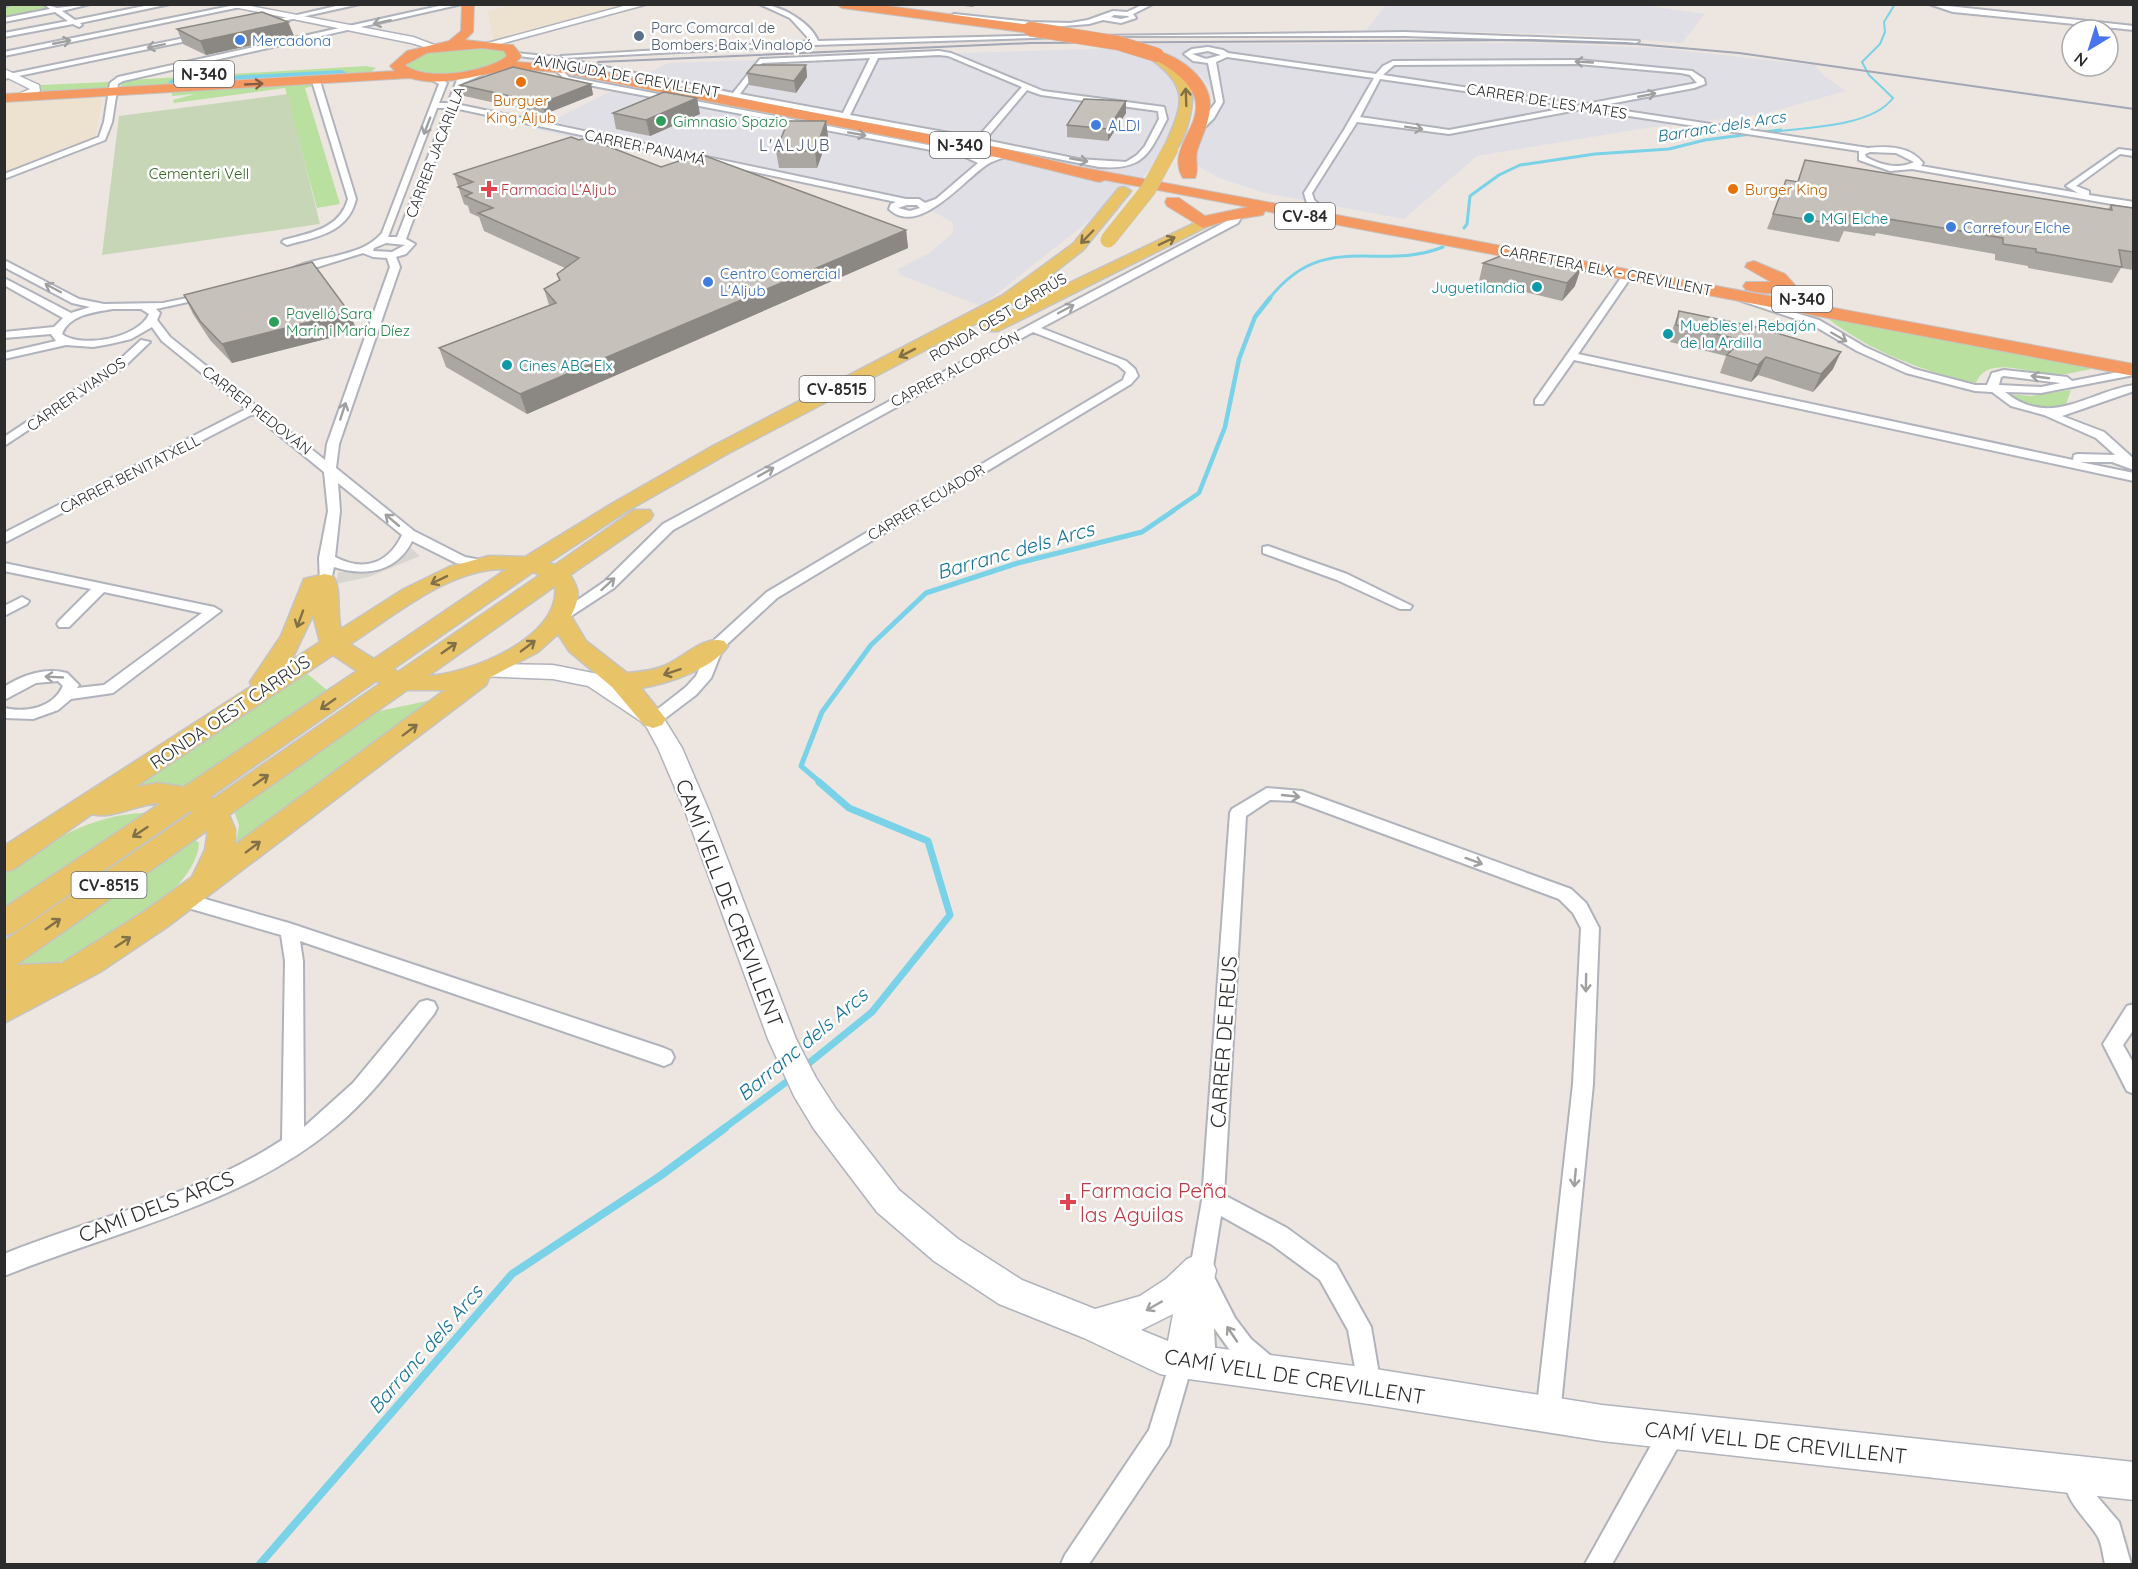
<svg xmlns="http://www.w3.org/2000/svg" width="2138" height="1569" font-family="Quicksand,sans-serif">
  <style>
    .industrial { fill: #e1dfe6 }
    .education { fill: #ede2d0 }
    .green { fill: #b9e09f }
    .cemetery { fill: #c8d6b8 }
    .plaza { fill: #d9d6d2 }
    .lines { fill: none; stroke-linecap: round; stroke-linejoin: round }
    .stream-far5 { stroke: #79d2e8; stroke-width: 2 }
    .stream-far4 { stroke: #79d2e8; stroke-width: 3 }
    .stream-far3 { stroke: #79d2e8; stroke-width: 4.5 }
    .stream-far2 { stroke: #79d2e8; stroke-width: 5 }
    .stream-far1 { stroke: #79d2e8; stroke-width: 7 }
    .stream { stroke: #79d2e8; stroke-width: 8 }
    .canal { fill: #79d2e8; fill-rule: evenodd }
    .street-casing { stroke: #b0b3bc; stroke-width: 4 }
    .secondary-casing { stroke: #b0b3bc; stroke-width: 3 }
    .primary-casing { stroke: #c4c4c4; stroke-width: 3 }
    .highway-casing { stroke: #c4c4c4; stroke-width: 2 }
    .street { fill: #fff; fill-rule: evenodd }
    .secondary { fill: #fff; fill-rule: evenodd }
    .primary { fill: #e9c368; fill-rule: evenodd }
    .highway { fill: #f59962; fill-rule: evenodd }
    .rail { stroke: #a2a6b5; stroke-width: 2 }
    .primary-bridge-casing { stroke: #c4c4c4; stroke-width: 16; stroke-linecap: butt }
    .highway-bridge-casing { stroke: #c4c4c4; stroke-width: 15; stroke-linecap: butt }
    .primary-bridge { stroke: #e9c368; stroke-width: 15 }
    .highway-bridge { stroke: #f59962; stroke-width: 14 }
    .wall { fill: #aaa6a1 }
    .shaded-wall { fill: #8b8783 }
    .building { fill: #c6c1bb; stroke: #8b8783; stroke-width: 1.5 }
    .oneway { stroke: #a0a0a0 }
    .oneway2 { stroke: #865d44 }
    .oneway3 { stroke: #817047 }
    .service-dot { fill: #5c6f8a; stroke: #fff; stroke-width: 2 }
    .shop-dot { fill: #3f7fe0; stroke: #fff; stroke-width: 2 }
    .food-dot { fill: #e8710a; stroke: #fff; stroke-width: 2 }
    .leisure-dot { fill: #2e9e5b; stroke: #fff; stroke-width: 2 }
    .health-dot { fill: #e0444e; stroke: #fff; stroke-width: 2 }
    .culture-dot { fill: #0f9aa8; stroke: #fff; stroke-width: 2 }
    .labels { text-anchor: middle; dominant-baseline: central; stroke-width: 5; stroke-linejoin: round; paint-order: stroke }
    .far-service-label { font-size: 15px; fill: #4e5e75; stroke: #fff; text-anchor: start }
    .far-shop-label { font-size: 15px; fill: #366cbe; stroke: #fff; text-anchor: start }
    .far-street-label { font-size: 15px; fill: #2c2c2c; stroke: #fff }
    .far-food-label { font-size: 15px; fill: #c56008; stroke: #fff }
    .far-leisure-label { font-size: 15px; fill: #27864d; stroke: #fff; text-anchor: start }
    .far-park-label { font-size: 15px; fill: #32661f; stroke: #fff }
    .far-health-label { font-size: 15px; fill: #be3a42; stroke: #fff; text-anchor: start }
    .far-culture-label { font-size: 15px; fill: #0d838f; stroke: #fff; text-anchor: start }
    .shield { fill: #fff; stroke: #6b6b6b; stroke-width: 1.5 }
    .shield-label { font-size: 16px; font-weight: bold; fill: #2c2c2c }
    .far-water-label { font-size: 16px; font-style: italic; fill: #157397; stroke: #fff }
    .far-neighbourhood-label { font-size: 16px; letter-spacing: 1.5px; fill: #4f597b; stroke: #fff }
    .street-label { font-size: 18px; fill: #2c2c2c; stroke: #fff }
    .water-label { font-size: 20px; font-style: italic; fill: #157397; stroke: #fff }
    .near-street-label { font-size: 21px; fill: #2c2c2c; stroke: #fff }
    .near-health-label { font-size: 21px; fill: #be3a42; stroke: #fff; text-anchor: start }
  </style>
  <rect width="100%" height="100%" fill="#ede6e0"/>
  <path class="industrial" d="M1387,4H1636L1705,14L1682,43L1565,34L1366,30Z
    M1535,43L1657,48L1815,65L1824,76L1846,91L1764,114L1646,128L1477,156L1404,219L1265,193L1219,178L1199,167L1194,158L1215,103L1212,90L1201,76L1184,63L1135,44Z
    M1116,48L1151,57L1185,87L1180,119L1166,146L1142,179L981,306L900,275L898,269L929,253L953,233V223L933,211L935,205L753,166L697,163L535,129L668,63Z"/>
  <path class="education" d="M516,4L636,5L493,41L488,11Z
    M82,97L102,99L95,138L5,173V102Z"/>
  <path class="green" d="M4,5H47L56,10L5,20Z
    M463,46L505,50L509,56C503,60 496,66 489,68C471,74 419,80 407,65L423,53Z
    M366,66L376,68L368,74L119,89L123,82L130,80Z
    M108,82V90L35,95L42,92L40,85Z
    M313,84L314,86L305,88L340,204L317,208L285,88L174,103L173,100L195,94L172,96V92Z
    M1827,318L2097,368C2083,370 2068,375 2055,375C2034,375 1987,353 1976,383C1922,371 1871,352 1827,318Z
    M2071,390L2066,404C2048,413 2022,403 2005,394L2031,396Z
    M305,672L327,690L188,785L127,790Z
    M441,698L235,849L239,825L233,808L370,713Z
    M149,813L5,910V872C49,842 92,813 149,813Z
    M194,839L199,843C197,890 107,944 68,959C49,966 25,971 5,971Z"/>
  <path class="cemetery" d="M288,94L320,224L102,255L119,116Z"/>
  <path class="plaza" d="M411,548L420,556L369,577L336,584L338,572H366L384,567Z"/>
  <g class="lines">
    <path class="stream-far5" d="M1769,132C1804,128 1872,127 1893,98L1869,75L1862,62L1880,44L1885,32L1884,22L1895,4"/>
    <path class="stream-far4" d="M1464,228L1467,224L1470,196L1499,175L1520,165L1595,154L1669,149L1705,140L1781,130
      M1269,299C1324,228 1379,273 1443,247"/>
    <path class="stream-far3" d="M1171,512L1199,493L1225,427L1239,359L1255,317L1270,298"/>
    <path class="stream-far2" d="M821,783L801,766L822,712L871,645L926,593L1018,563L1142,532L1173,511"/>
    <path class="stream-far1" d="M803,1068L872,1012L950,915L928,841L849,808L819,782
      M723,1129L793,1077"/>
    <path class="stream" d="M260,1564L512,1274L660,1176L725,1128"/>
    <path class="canal" d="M342,70L347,73L345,75L173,85L168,82L173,79Z"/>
    <g class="street-casing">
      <path id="street" d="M4,4H10L4,7Z
        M44,4L57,8L90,4L62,11L75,20L154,4H170L80,23L82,25L79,27L73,24L4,37V33L68,21L55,12L4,22V18L50,9Z
        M240,4H255L4,56V52Z
        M345,4H360L261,26L258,24Z
        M448,4H462L123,81L118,84L112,122L105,140L4,179V174L99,137L104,122L110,83L118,77Z
        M759,4C779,4 811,22 818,41L1060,35L1063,37L814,45L564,58L561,56L811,41L790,18Z
        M1144,4H1153L1133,14L1136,18L1121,23L1103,20L1089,24L1051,27L951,16L954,14L1030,22L1070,23L1088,20L1113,11L1127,12ZM1114,15L1128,16L1129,17L1121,19L1111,17Z
        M1929,4L2134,26V30L1953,12Z
        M1405,32L1639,41L1636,43L1405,36H1091Z
        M204,34L206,37L4,79V75Z
        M1208,47L1223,50L1228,53L1376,74L1383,66L1393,61L1578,60L1692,71L1704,79L1705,84L1694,88L1449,134L1357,122L1312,193L1314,200L1325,209L1321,212L1307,203L1304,193L1344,130L1374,78L1227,57L1216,62L1223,102L1214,118L1197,135L1193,133L1216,102L1208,63L1193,61L1184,54L1192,49ZM1208,51L1221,55L1206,59L1192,54ZM1578,64L1681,73L1690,75L1697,83L1449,130L1360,117L1380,79L1571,106L1575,104L1383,75L1394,65Z
        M939,51L951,53L1043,91L1164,107L1167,119C1148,156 1143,170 1099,167L981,144L974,149L970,147L974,142L847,119L842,124L838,122L840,118L556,61L512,55L515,53L556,57L733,93L760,59ZM939,55L948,56L1022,87L977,138L850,115L878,58ZM870,58L843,113L740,94L762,63ZM1027,90L1041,95L1158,111L1159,119L1145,146L1137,155L1126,162L1078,159L985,140Z
        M557,66L569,77L965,152L984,159L1006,152L1010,154C1003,159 992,160 985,166C962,182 918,237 889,209L891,204L896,202L454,108L406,239L415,244L406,254L396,257L400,267L339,444L336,468L414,531L465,557L486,561V567L456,563L412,541C397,572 365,577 334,567L330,584H320L319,558L328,511L324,472L253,414L4,543V533L246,409L162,341L152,327L131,339L110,344L93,347L66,345L4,359V353L56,341L51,334L4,338V332L54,327L63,318L4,285V278L71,313L90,307L72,303L4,267V260L79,299L104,304L163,303L211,293V297L156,309L160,313L157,320L170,337L255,405L260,406L261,409L325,460L327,444L390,267L387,258L373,257L363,253L295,274L287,272C310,255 360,260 382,233L439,84L430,79V75H436L447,83L439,103H448L457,80L479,71L482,75L463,83L456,104L906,199H919L925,203L936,199L978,163L963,156L567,81L553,68ZM437,108H447L397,237H388ZM907,205H917L920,208L910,211L898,208ZM386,243L405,245L392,252L373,251L374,248ZM113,309H141L149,314C139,338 81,349 62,334C69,315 94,312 113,309ZM338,483L402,535C388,564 364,572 335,557L340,511Z
        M316,79L320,81L356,199C348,233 316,237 287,245L282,242L284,240C310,233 340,229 348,199L312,81Z
        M1599,107L1868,148C1887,146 1910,146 1923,163L1921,166L2078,193L2066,186L2119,149L2134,151V156L2120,154L2076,186L2089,191V195L2134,202V208L1912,169L1890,171L1859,160V151L1596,111ZM1870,152L1896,153L1914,162C1899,170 1880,165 1866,157L1865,154Z
        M1239,210L1244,213L1238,223L1041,328L1126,361L1135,369L1138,376L1131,384L777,598L723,648L711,678L696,695L659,723H647L645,719L686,687L696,676L711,643L767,592L1123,380L1126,372L1118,365L1033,332L673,530L614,588L565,620L560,621L553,617L604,582L663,524L1078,299L1231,219Z
        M1626,274L1631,277L1578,354L2073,460L2074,455L2078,454L2115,455L2096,438L2044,415L2011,406L1992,392L1975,391L1906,373L1857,351L1811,324L1739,300L1744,297L1819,320L1865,347L1914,369L1975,385H1987L1992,373L2004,370L2067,377L2072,381L2134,369V375L2041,393L2005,392C2051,429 2087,392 2134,385V391L2062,416L2104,432L2134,459V470L2112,462H2080L2134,473V481L1574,360L1543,404H1535V400L1623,275ZM2004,376L2061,383L2041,387L1999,385L2001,377Z
        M141,340L150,342L125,366L4,446V437L117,362Z
        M1268,546L1347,574L1412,606L1410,609H1400L1337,580L1263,553V547Z
        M4,563L214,607L221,611L113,693L71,699L58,710L33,719L4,718V708C26,713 53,708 63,686L58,681L36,683L4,700V687C22,675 46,667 67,673L79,685L77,688L104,685L202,613L104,592L69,627H59L57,624L59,621L91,589L4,571Z
        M22,597L29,601L27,604L4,616V606Z
        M1267,788L1302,791L1571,889L1586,903L1599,928L1593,1084L1560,1415L1557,1424L1548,1427L1539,1424L1536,1415L1573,1084L1581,928L1573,913L1559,899L1295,801L1270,800L1246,816L1224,1195L1287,1228L1336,1264L1371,1327L1381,1386L1378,1395L1369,1398L1360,1395L1348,1330L1320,1280L1271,1244L1221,1216L1212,1273L1235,1318L1251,1339L1271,1356L1274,1365L1271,1374L1262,1377L1253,1374L1234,1356L1214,1328L1216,1365L1213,1374L1204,1377L1195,1374L1192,1365L1169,1445L1089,1564H1061L1065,1555L1149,1430L1173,1353L1181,1349L1189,1353L1192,1358L1190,1316L1194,1308L1202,1304L1189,1275L1202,1200L1230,813L1232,809Z
        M184,893L289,923L664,1048L671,1051L674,1057L671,1063L664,1066L300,941L303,961L304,1127L353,1083L420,1002L427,1000L434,1002L437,1008L434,1014C403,1053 374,1095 335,1127C242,1205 115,1231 4,1276V1254C96,1217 199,1195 282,1140L285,961L281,935L178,905L175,900L178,895Z
        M2134,1004V1029L2123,1045L2134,1064V1094L2127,1091L2103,1044L2127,1006Z
        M1673,1419L1682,1422L1685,1431L1682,1440L1612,1564H1585L1664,1422Z
        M2077,1462L2086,1466L2095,1494L2119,1522L2131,1564H2105C2103,1556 2102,1544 2098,1537C2085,1515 2056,1496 2068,1466Z"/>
    </g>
    <g class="secondary-casing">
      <path id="secondary" d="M219,4H240L413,37L440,47L435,50L411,43Z
        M631,4H648L489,47L484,44Z
        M4,69L39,85L40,91L22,100H14V96L30,89L4,76Z
        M488,664L553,665L603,675L661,714L682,748L709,811L796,1039L816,1078L836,1109L899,1190L958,1239L1022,1280L1095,1309L1140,1296L1166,1279L1187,1259L1199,1254L1211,1259L1216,1270L1201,1346L1369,1368L1602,1405L2134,1462V1500L1602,1441L1369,1404L1181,1378L1160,1374L1084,1338L999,1304L934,1261L877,1212L814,1129L794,1096L768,1039L685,811L658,748L645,724L588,686L553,679L480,676L477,671L480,666ZM1173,1314L1168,1341L1141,1330Z"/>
    </g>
    <g class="primary-casing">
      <path id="primary" d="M1151,55C1158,53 1162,56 1167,61C1177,68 1188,77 1191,89C1196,102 1184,149 1171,152L1164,148C1182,106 1192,89 1151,59Z
        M1124,187L1131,191L1083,250L1015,303L727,454L627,511L548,563L555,565L634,510H650L653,515L650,520L570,575C581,591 579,599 571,616L586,641L627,673C640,672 652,671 664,666C683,658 704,635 724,641L728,646C713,669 666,684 641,688L666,719L662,725L653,728L644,725L612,687L569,651L558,634L538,652L489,678L486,685L167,927L100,972L4,1023V994L10,991L4,992V941L193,812L190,811L15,932L4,936V908L161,803C139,803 112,820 92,814L14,869L4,872V846L252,686L250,682L281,636L304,579L325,574L333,576C342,589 336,614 341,629L404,589L449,567L489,556L525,557L613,503L713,446L1003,295L1073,244L1119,188ZM507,569L374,659L350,644C396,615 450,567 507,569ZM533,572L540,575L398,672L393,669ZM555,586C562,638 468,674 428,676ZM313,615L320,642L291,661ZM333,655L357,671L184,787L158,783L135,787ZM376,681L381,683L213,799L210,797ZM407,690H445L235,845V829L229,815ZM208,830L205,850L192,877L145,911L62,963L16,965Z
        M1203,219L1210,223L1208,226L998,331H986L983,327L986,323Z"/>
    </g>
    <g class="highway-casing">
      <path id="highway" d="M462,4H474L473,32L465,40L513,45L522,56L516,62L564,65L1006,149L1074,166L2134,364V376L1265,211L1263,215L1226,221L1203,228L1167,206L1165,202L1167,198H1179L1205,216L1248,207L1105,180L1099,182L1006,159L564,73C542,71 521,68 498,72C468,77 440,87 410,78L4,102V94L395,71L390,66L407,51L449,41L461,31ZM482,48L504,51L507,56C488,72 426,82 405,65L427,53Z
        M836,4H873L1030,25L1036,29L1030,33L842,8Z
        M1157,51C1181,57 1210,79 1210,105C1210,121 1202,136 1197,151C1195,160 1199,171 1195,178H1183C1158,138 1245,108 1152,58L1150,55Z
        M1754,261L1785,274L1795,285C1785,298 1760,293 1746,290L1743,286L1746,282H1771L1745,267L1747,263Z"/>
    </g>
    <use href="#street" class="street"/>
    <use href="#secondary" class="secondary"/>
    <use href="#primary" class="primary"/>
    <use href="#highway" class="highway"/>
    <path class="rail" d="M598,62L1031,43L1532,40L1625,43L1739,53L2134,109"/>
    <g class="primary-bridge-casing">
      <path id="primary-bridge" d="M1108,240L1148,190L1171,148"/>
    </g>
    <g class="highway-bridge-casing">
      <path id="highway-bridge" d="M1030,29L1118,43L1157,55"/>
    </g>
    <use href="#primary-bridge" class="primary-bridge"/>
    <use href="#highway-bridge" class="highway-bridge"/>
  </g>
  <path class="wall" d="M946,4H977L973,7Z
    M288,22L294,36L206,55L183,44L177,29Z
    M806,65L807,77L796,93L749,85L747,73Z
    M591,84L593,95L545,114L464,96L460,85Z
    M613,113L700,114L650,136L616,129Z
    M1126,113L1108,141L1067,137V125Z
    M826,121L828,137L817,168H779L776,151Z
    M1805,160L2108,209L2111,205L2133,208V270L2121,268L2112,283L2028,268V266L1995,260V254L1876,233L1875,236L1844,231L1839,242L1767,229L1786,180L1797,182Z
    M661,167L906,230L908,248L527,414L446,367L439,348L549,305L544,289L559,281L557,274L565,268L484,231L479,217L470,213L468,206L464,204L454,174Z
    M1508,253L1575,286L1562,301L1479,281L1483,263Z
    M184,295L349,312L357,331L232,363L210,340L193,314Z
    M1679,311L1833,369L1813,392L1758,375L1751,382L1720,373L1726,356L1670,342L1673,328Z"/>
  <path class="shaded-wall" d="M288,22L294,36L206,55L200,41Z
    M806,65L807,77L796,93L794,81Z
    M591,84L593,95L545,114L542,103Z
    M697,98L700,114L650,136L646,120Z
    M1126,101V113L1108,141V129Z
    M826,121L828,137L817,168L815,151Z
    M906,230L908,248L527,414L520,394Z
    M1581,268L1575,286L1562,301L1567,283Z
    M349,312L357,331L232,363L222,344Z
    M1841,352L1833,369L1813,392L1821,374Z
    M1766,357L1758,375L1751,382L1758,365Z"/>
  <path class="building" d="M262,12L288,22L200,41L177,29Z
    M754,65H806L794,81L747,73Z
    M513,67L591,84L542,103L460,85Z
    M664,92L697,98L646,120L613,113Z
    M1084,99L1126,101L1108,129L1067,125Z
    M788,121H826L815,151H776Z
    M571,137L579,140L587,138L661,167L700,154L906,230L520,394L439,348L556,303L544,289L560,280L557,274L579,258L478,213L493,208L465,196L472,193L458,187L473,182L454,174Z
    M1805,160L2112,210L2111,205L2133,208V252L2119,250L2122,267L2036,252V249L2003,244V238L1882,218V220L1849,215L1846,226L1773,214L1786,180L1798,182Z
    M1508,253L1581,268L1567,283L1483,263Z
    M312,262L349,312L222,344L200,321L184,295Z
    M1679,311L1756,327L1841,352L1821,374L1766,357L1758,365L1727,355L1742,340L1676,325Z"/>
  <defs><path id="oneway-shaft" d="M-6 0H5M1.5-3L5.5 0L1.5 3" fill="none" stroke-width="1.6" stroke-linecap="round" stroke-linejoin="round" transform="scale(1.5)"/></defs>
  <g class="oneway">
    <use href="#oneway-shaft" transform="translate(382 22) rotate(168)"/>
    <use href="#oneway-shaft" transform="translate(62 42) rotate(-11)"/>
    <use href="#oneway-shaft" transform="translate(156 46) rotate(168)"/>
    <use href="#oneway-shaft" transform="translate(1584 62) rotate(-177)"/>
    <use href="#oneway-shaft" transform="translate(1647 95) rotate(-11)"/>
    <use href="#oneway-shaft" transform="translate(427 126) rotate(111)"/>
    <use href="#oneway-shaft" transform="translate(1414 128) rotate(9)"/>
    <use href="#oneway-shaft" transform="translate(857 134) rotate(10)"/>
    <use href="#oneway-shaft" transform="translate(1079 160) rotate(10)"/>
    <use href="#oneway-shaft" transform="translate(53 288) rotate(-152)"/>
    <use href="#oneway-shaft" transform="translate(1066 309) rotate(-28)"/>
    <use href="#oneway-shaft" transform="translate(1839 337) rotate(30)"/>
    <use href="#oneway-shaft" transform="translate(2040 377) rotate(-172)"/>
    <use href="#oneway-shaft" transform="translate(343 411) rotate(-72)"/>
    <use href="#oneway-shaft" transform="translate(766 472) rotate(-29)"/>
    <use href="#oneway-shaft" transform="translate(392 520) rotate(-140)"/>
    <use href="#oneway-shaft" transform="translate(608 584) rotate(-42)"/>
    <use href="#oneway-shaft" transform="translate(54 677) rotate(-177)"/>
    <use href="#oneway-shaft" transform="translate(1291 796) rotate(6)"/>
    <use href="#oneway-shaft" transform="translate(1474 861) rotate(20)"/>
    <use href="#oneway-shaft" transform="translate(1586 983) rotate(91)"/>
    <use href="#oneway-shaft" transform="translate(1575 1178) rotate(95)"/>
    <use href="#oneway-shaft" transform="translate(1154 1306) rotate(150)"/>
    <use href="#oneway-shaft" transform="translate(1232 1334) rotate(-124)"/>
  </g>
  <use class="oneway2" href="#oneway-shaft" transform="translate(254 84) rotate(-3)"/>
  <g class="oneway3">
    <use href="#oneway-shaft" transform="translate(1186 97) rotate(-92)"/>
    <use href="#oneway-shaft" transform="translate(1087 237) rotate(134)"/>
    <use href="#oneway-shaft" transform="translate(1167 241) rotate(-26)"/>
    <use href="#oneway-shaft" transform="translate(907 353) rotate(153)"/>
    <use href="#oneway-shaft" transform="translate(439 580) rotate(154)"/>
    <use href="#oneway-shaft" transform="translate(300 619) rotate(110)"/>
    <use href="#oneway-shaft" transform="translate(528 646) rotate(-37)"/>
    <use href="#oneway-shaft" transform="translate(449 648) rotate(-35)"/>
    <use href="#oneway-shaft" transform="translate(672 672) rotate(161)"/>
    <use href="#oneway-shaft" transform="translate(328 704) rotate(145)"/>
    <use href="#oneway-shaft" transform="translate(410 730) rotate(-37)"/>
    <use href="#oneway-shaft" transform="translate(261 780) rotate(-35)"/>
    <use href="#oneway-shaft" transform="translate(140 832) rotate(146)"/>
    <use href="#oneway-shaft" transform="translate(253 847) rotate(-37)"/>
    <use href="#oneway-shaft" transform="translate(53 924) rotate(-35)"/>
    <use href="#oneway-shaft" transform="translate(123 942) rotate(-33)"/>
  </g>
  <circle class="service-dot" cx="639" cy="36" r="6"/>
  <g class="shop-dot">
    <circle cx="240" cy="40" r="6"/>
    <circle cx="1096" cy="125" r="6"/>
    <circle cx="1951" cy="227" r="6"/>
    <circle cx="708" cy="282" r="6"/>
  </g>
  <g class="food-dot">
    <circle cx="521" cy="82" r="6"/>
    <circle cx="1733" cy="189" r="6"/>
  </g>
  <g class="leisure-dot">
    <circle cx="661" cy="121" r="6"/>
    <circle cx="274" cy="322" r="6"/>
  </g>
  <g class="health-dot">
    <path d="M486 180h6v6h6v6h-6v6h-6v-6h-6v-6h6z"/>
    <path d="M1065 1193h6v6h6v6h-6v6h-6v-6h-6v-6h6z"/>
  </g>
  <g class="culture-dot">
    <circle cx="1809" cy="218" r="6"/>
    <circle cx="1537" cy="287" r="6"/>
    <circle cx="1668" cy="334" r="6"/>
    <circle cx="507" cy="365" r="6"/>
  </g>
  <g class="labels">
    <g class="far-service-label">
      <text x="651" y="27">Parc Comarcal de<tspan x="651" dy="17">Bombers Baix Vinalopó</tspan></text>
    </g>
    <g class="far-shop-label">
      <text x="252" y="40">Mercadona</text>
      <text x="1108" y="125">ALDI</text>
      <text x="1963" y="227">Carrefour Elche</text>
      <text x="720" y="273">Centro Comercial<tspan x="720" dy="17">L'Aljub</tspan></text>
    </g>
    <g class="far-street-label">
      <text transform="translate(627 76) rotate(10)">AVINGUDA DE CREVILLENT</text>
      <text transform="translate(1547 101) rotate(9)">CARRER DE LES MATES</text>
      <text transform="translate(645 147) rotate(12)">CARRER PANAMÁ</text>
      <text transform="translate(435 152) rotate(-69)">CARRER JACARILLA</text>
      <text transform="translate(1606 270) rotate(11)">CARRETERA ELX - CREVILLENT</text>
      <text transform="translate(998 317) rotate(-31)">RONDA OEST CARRÚS</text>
      <text transform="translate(955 369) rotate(-28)">CARRER ALCORCÓN</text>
      <text transform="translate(76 394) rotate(-35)">CARRER VIANOS</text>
      <text transform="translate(257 410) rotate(38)">CARRER REDOVÁN</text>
      <text transform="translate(130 474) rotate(-27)">CARRER BENITATXELL</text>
      <text transform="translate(926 502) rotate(-31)">CARRER ECUADOR</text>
    </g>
    <g class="far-food-label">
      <text x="521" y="100">Burguer<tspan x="521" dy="17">King Aljub</tspan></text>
      <text x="1745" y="189" text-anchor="start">Burger King</text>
    </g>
    <g class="far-leisure-label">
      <text x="673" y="121">Gimnasio Spazio</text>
      <text x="286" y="313">Pavelló Sara<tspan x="286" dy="17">Marín i María Díez</tspan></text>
    </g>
    <g class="far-park-label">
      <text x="199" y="173">Cementeri Vell</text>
    </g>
    <g class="far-health-label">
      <text x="501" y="189">Farmacia L'Aljub</text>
    </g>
    <g class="far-culture-label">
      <text x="1821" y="218">MGI Elche</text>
      <text x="1525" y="287" text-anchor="end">Juguetilandia</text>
      <text x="1680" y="325">Muebles el Rebajón<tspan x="1680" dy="17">de la Ardilla</tspan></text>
      <text x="519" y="365">Cines ABC Elx</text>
    </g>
    <g class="shield">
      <rect x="174" y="61" width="60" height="26" rx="4.5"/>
      <rect x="930" y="132" width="60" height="26" rx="4.5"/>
      <rect x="1275" y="203" width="60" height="26" rx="4.5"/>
      <rect x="1772" y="286" width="60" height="26" rx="4.5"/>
      <rect x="799.5" y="376" width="75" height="26" rx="4.5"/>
      <rect x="71.5" y="872" width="75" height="26" rx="4.5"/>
    </g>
    <g class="shield-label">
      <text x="204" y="74">N-340</text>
      <text x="960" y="145">N-340</text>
      <text x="1305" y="216">CV-84</text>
      <text x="1802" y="299">N-340</text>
      <text x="837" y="389">CV-8515</text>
      <text x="109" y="885">CV-8515</text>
    </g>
    <g class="far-water-label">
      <text transform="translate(1721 126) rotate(-9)">Barranc dels Arcs</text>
    </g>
    <g class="far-neighbourhood-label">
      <text x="795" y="145">L'ALJUB</text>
    </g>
    <g class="street-label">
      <text transform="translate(230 712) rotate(-34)">RONDA OEST CARRÚS</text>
    </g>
    <g class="water-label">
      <text transform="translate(1015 550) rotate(-16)">Barranc dels Arcs</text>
      <text transform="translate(802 1044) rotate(-40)">Barranc dels Arcs</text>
      <text transform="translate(425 1349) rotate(-49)">Barranc dels Arcs</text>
    </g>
    <g class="near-street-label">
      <text transform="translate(730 903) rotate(69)">CAMÍ VELL DE CREVILLENT</text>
      <text transform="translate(1223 1042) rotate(-86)">CARRER DE REUS</text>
      <text transform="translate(156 1206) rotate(-21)">CAMÍ DELS ARCS</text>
      <text transform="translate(1295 1376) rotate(9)">CAMÍ VELL DE CREVILLENT</text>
      <text transform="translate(1776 1442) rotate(6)">CAMÍ VELL DE CREVILLENT</text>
    </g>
    <g class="near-health-label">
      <text x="1080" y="1190">Farmacia Peña<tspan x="1080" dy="24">las Aguilas</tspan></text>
    </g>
  </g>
  <rect width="2138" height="1569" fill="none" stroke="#2c2c2c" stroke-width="12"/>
  <g transform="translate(2090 48) rotate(218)"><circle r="28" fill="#ffffff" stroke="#ababab" stroke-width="1.5"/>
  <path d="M0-4.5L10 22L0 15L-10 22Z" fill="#4a73f0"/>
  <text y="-9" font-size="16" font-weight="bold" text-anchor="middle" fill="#2c2c2c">N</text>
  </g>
</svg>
